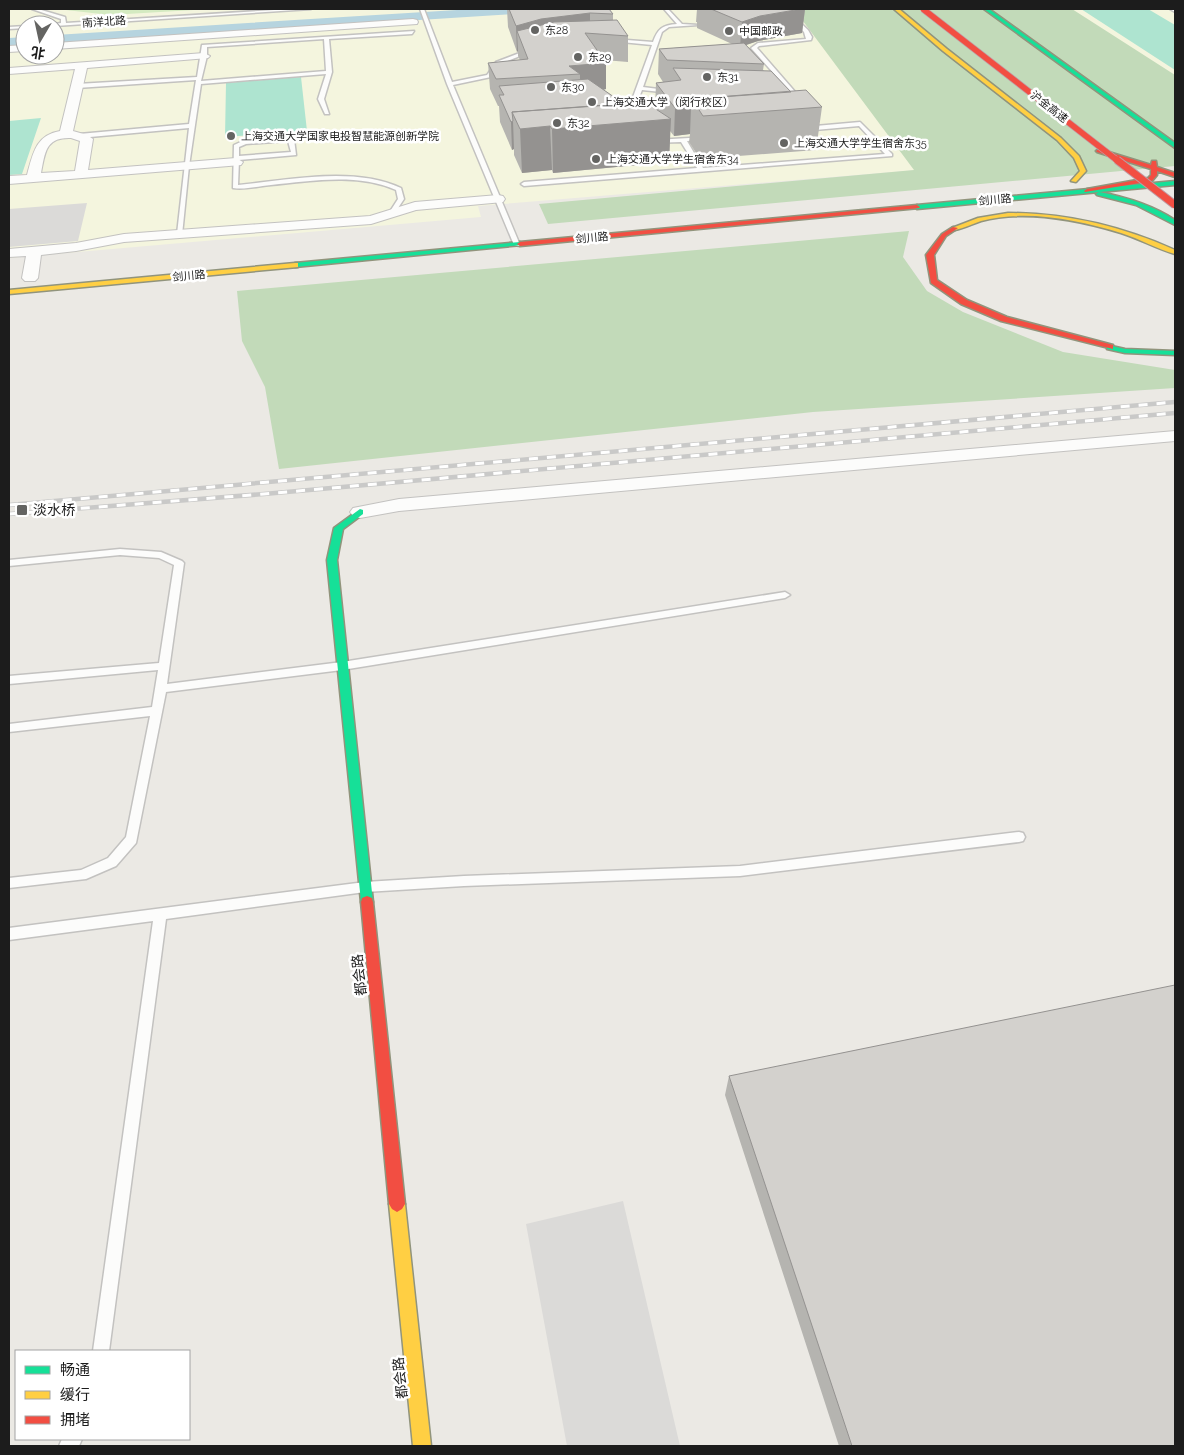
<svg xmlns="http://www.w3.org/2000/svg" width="1184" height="1455" font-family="Raleway,'Noto Sans SC',sans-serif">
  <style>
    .education { fill: #f4f5de; fill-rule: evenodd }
    .grass { fill: #d4eac1 }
    .forest { fill: #c2dab9 }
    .pitch { fill: #aee4d0 }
    .parking { fill: #dbdad8 }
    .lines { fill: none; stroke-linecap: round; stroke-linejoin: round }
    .canal { fill: #b6d4df; fill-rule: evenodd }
    .lane-casing { stroke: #c3c2c0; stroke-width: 3 }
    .street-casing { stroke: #c3c2c0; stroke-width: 2 }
    .fast-casing { stroke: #91947c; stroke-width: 3 }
    .slow-casing { stroke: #91947c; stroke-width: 3 }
    .jam-casing { stroke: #91947c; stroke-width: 3 }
    .lane { fill: #fcfcfb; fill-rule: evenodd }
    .street { fill: #fcfcfb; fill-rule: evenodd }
    .fast { fill: #16e098; fill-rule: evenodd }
    .slow { fill: #ffcf43; fill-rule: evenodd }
    .jam { fill: #f24e42; fill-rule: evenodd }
    .rail-casing { stroke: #c9c9c8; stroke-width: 4.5 }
    .rail { stroke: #fff; stroke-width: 3; stroke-dasharray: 9; stroke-linecap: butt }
    .jam-bridge-far1-casing { stroke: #c19ba3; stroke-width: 7; stroke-linecap: butt }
    .jam-bridge-casing { stroke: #c19ba3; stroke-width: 9; stroke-linecap: butt }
    .jam-bridge-far1 { stroke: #f24e42; stroke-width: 5.5 }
    .jam-bridge { stroke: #f24e42; stroke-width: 7 }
    .wall { fill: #b5b4b0 }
    .shaded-wall { fill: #949290 }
    .building { fill: #d3d1cd; stroke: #949290 }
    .poi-dot { fill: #646462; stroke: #fff; stroke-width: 2 }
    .labels { text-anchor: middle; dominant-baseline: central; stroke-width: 5; stroke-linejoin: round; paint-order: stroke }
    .far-street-label { font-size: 11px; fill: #1c1c1c; stroke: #fff }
    .far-poi-label { font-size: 11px; fill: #1c1c1c; stroke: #fff; text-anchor: start }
    .poi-label { font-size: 14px; fill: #1c1c1c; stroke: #fff; text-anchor: start }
    .street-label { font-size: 14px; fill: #1c1c1c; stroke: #fff }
  </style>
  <rect width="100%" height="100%" fill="#ebe9e4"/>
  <path class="education" d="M9,9H1175V149L478,206L481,217L9,258ZM25,25H55V55H25Z"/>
  <path class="grass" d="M57,9H211L110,15Z"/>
  <path class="forest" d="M794,9H1072L1175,75V166L548,224L539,204L914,170Z
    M909,231L903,257L927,291L963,312L1063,352L1175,370V388L813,412L279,469L265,387L242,341L237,291Z"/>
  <path class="pitch" d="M1081,9H1148L1175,25V70Z
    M301,77L307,131L225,137L226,83Z
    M41,118L22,174L9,175V121Z"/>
  <path class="parking" d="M87,203L78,241L9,247V209Z
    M623,1201L680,1446H567L526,1224Z"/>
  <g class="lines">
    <path class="canal" d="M473,9H534L528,13L55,43V35Z
      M25,37V45L9,46V38Z"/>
    <g class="lane-casing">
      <path id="lane" d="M32,9H38L65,17L66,23L290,9H311L55,26L48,25L61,23V19Z
        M420,9H424L452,82L487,75L496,62L530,49L535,50L500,64L491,77L453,85L520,245L519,246L514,245L447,84Z
        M664,9H668L682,24L698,25L669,27L662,32L643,87L674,91L671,93L642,90L632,116L627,117L632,101L605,103L602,101L633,97L652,45L611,41L614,39L653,42C658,29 662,25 677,24Z
        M781,9H786L808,30L812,37L811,40L759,46L757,48L797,94L795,97L751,48L758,43L806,39L804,32Z
        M1170,9H1175V12Z
        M25,26V28L9,29V27Z
        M414,31L412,34L329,39L332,72L324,99L329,114H325L318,99L326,74L201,84L189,166L182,235L177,234L189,128L79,138L76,136L79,134L189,124L196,80L77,88L74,86L77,84L197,77L202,45ZM324,39L326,71L201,81L207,56V47Z
        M860,122L892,154V156L524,186L521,184L524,182L697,168L681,142L653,143L652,142L655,140L706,137V139L704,140L687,141L703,168L885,154L859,126L804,131L801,129L804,127Z
        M291,137L294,139L296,155L239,160L238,185C289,180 354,166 401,188L404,199L394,214L392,215L389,213L398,199L396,190C358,173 311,181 271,185C259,186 245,190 233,188L234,145L245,140ZM288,141L291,152L239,156V147L246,144Z
        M120,549L161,552L182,561L184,563L167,684L342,662L785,592L790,595L785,598L342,670L166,692L136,843L116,866L86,879L9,888V878L81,870L108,858L126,837L150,716L9,732V724L152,707L158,670L9,684V676L159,663L174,565L159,558L120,555L9,566V560Z
        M1019,832L1023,833L1025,837L1023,841L1019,842L740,876L464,886L365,892L166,919L109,1351H93L153,921L9,940V928L365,882L464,876L740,866Z
        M62,1439H82L79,1446H59Z"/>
    </g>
    <g class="street-casing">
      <path id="street" d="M413,19L417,20L418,22L417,24L55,49V43Z
        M25,45V51L9,52V46Z
        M204,53L210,56L208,58L87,68L73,131L87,135L93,139L88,170L236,158L243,162L241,165L9,184V176L27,175C33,153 36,135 60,131L75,69L9,74V68ZM71,138L80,141L75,171L41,173C45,153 45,137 71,138Z
        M498,195L503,196L505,199L503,202L416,210L371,224L124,242L76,251L41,255L38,278L35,281H25L22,278L26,256L9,257V249L76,243L124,234L370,216L415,202Z
        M1175,431V441L399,511L360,518L353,516L350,512L353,508L399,499Z"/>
    </g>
    <g class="fast-casing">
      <path id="fast" d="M984,9H989L1175,143V148Z
        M1175,181V185L917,209L914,207L917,205Z
        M1099,192C1126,197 1152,205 1175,220V225L1136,205L1097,195L1096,194Z
        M520,242L522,243V245L295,267L291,265L295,263Z
        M1107,345L1125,349L1175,351V355L1125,353L1107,349Z
        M360,509L363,510V514L343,529L337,560L373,902L372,906L367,908L362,906L361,902L327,560L334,528Z"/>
    </g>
    <g class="slow-casing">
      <path id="slow" d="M894,9H899L947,49L1061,138L1079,156L1086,171L1076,182L1071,181L1080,171L1074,158L1057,140L943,51Z
        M1008,213C1067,213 1121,226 1175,250V254C1157,249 1140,239 1121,233C1078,220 1026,209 981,221C972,224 964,228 955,230L952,228L978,218Z
        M295,263H298V267L9,294V290Z
        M397,1196L402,1199L405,1204L431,1446H413L389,1204L392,1199Z"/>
    </g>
    <g class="jam-casing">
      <path id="jam" d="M1099,149L1151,165L1152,161H1156L1157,167L1175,173V177L1157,171V175L1152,181L1085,192L1084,191L1087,189L1148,178L1151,175V169L1097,152L1096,151Z
        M917,205L920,207L919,208L520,246L517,244L520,242Z
        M953,227L958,228L946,236L934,255L937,280L967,300L1007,317L1113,345V349L1001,321L961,304L931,283L926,255L942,234Z
        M367,896L372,898L373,902L405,1204L402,1209L397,1212L392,1209L389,1204L361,902L362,898Z"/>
    </g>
    <use href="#lane" class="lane"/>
    <use href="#street" class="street"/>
    <use href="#fast" class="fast"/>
    <use href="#slow" class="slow"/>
    <use href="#jam" class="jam"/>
    <g class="rail-casing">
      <path id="rail" d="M9,505L1175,402
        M9,514L264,494L1175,413"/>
    </g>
    <use href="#rail" class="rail"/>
    <g class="jam-bridge-far1-casing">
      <path id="jam-bridge-far1" d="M923,9L1118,161"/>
    </g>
    <g class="jam-bridge-casing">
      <path id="jam-bridge" d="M1117,160L1175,205"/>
    </g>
    <use href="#jam-bridge-far1" class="jam-bridge-far1"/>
    <use href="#jam-bridge" class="jam-bridge"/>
  </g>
  <path class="wall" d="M507,9H609L613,14V20L628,36V62L604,60L606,89L604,90L624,104L655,109L656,83L663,82L658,74L659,49L732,44L697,28V22H696L697,9H805L802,33L758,41L746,45L764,64L763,70L791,92L822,107L816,150L700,159L689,142L690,134L674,136L670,131L669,162L553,173L552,170L522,173L514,155V149L512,150L500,122L499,106H498L490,89L488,63L520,60L518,56V51L517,52L508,27Z
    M729,1076L1175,1446H839L725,1095Z"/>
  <path class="shaded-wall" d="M801,9H805L802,33L758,41L740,47L742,22L760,16Z
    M590,13V33L517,31L518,51L517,52L516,26L541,19Z
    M606,63V89L580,92V74L569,66Z
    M691,107L690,134L674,136L675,108Z
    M671,119L669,162L553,173L552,129Z
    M513,121L514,149L512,150L511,122Z
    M550,126L552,170L522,173L520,129Z"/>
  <path class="building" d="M509,9H609L613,14L590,13L541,19L516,26Z
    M711,9H801L760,16L742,22Z
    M617,20L628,36L585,33L606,63L569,66L580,74L496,79L488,63L528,59L517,31L554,22Z
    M744,43L764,64L667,60L659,49Z
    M673,68L771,71L791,92L692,99L691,107L675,108L656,83L681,80Z
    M588,79L624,104L512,112L513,121L511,122L499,95H504L499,86Z
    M806,90L822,107L703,116L692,99Z
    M645,102L671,119L552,129L550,126L520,129L512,112Z
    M1175,985V1446H852L729,1076Z"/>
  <g class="poi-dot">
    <circle cx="535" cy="30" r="5"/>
    <circle cx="729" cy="31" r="5"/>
    <circle cx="578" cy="57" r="5"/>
    <circle cx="707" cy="77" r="5"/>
    <circle cx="551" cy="87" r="5"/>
    <circle cx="592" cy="102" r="5"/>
    <circle cx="557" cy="123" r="5"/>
    <circle cx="231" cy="136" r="5"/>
    <circle cx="784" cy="143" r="5"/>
    <circle cx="596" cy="159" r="5"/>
    <rect x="16" y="504" width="12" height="12" rx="2.5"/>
  </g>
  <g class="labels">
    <g class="far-street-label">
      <text transform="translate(104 22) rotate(-4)">南洋北路</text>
      <text transform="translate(1049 107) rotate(38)">沪金高速</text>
      <text transform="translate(995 200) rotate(-5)">剑川路</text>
      <text transform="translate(592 238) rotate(-5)">剑川路</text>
      <text transform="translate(189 276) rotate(-5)">剑川路</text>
    </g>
    <g class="far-poi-label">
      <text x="545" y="30">东28</text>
      <text x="739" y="31">中国邮政</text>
      <text x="588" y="57">东29</text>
      <text x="717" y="77">东31</text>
      <text x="561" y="87">东30</text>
      <text x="602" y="102">上海交通大学（闵行校区）</text>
      <text x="567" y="123">东32</text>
      <text x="241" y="136">上海交通大学国家电投智慧能源创新学院</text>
      <text x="794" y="143">上海交通大学学生宿舍东35</text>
      <text x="606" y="159">上海交通大学学生宿舍东34</text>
    </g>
    <g class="poi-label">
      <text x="33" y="510">淡水桥</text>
    </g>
    <g class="street-label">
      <text transform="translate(359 975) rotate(-96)">都会路</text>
      <text transform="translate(400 1378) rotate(-96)">都会路</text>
    </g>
  </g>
  <rect width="1184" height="1455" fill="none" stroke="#1c1c1c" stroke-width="20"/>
  <rect x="15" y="1350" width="175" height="90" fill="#ffffff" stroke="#a4a4a4"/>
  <rect x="25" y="1366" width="25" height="8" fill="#16e098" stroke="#a4a4a4"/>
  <text x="60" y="1375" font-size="15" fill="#1c1c1c">畅通</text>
  <rect x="25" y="1391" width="25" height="8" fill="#ffcf43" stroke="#a4a4a4"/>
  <text x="60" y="1400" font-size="15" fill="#1c1c1c">缓行</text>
  <rect x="25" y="1416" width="25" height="8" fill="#f24e42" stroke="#a4a4a4"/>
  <text x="60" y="1425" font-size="15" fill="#1c1c1c">拥堵</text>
  <g transform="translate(40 40) rotate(189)"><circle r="24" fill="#ffffff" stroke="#a4a4a4"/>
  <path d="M0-4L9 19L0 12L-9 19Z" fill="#646462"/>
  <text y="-8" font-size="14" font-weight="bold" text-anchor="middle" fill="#1c1c1c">北</text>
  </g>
</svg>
